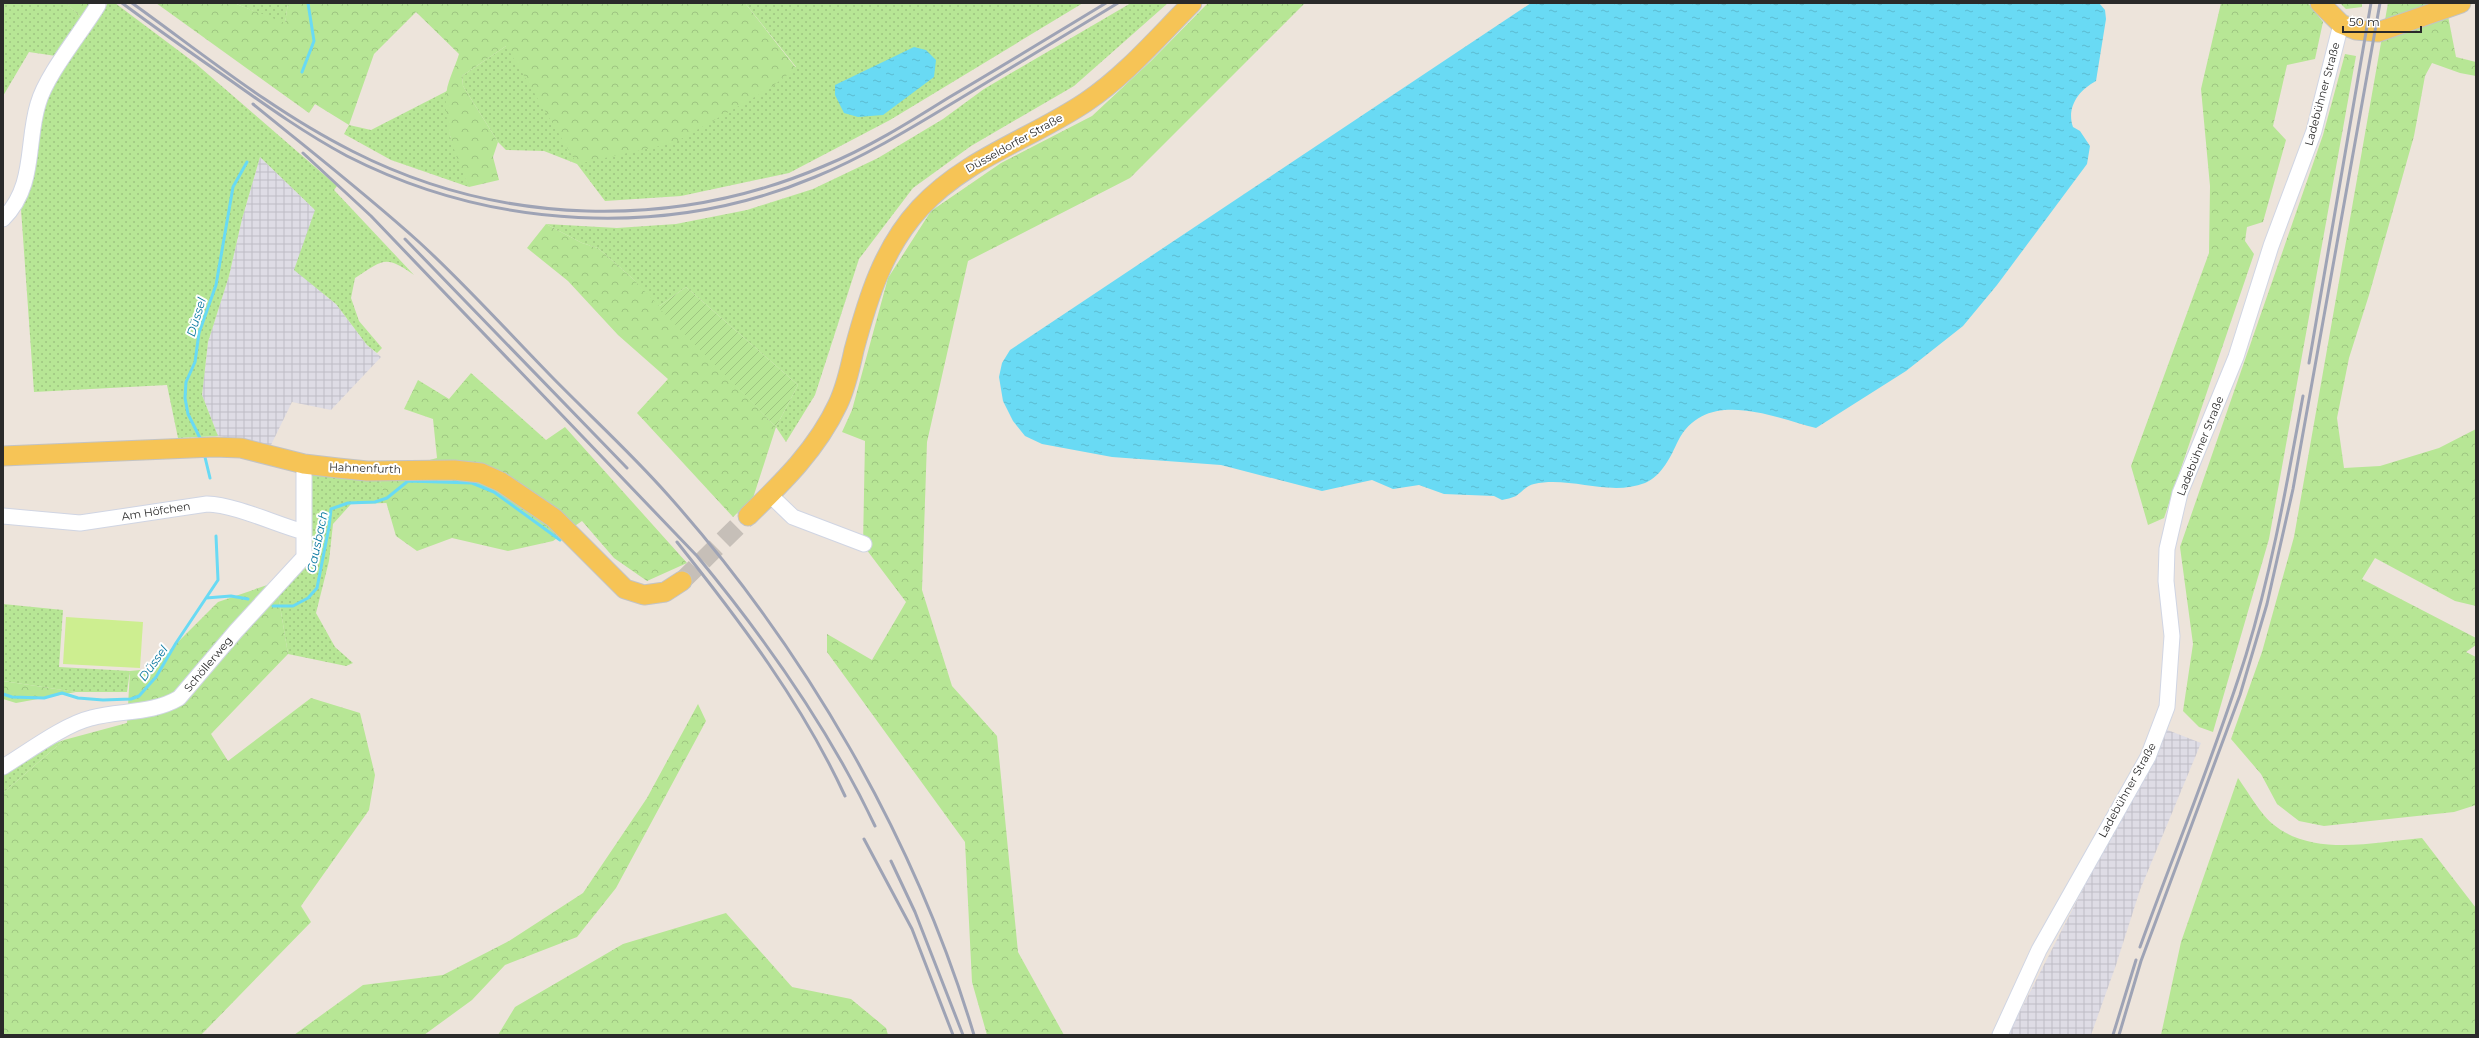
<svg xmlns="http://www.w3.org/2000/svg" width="2479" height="1038" font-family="Montserrat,sans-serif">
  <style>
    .industrial { fill: url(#industrial-grid) }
    .grass { fill: url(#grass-dots) }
    .forest { fill: url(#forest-crowns) }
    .garden { fill: url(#garden-furrows) }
    .pitch { fill: #cdee90 }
    .water { fill: url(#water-ripples) }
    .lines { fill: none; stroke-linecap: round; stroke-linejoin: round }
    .stream { stroke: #69daf4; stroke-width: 3 }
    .major-tunnel { stroke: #c6bfb8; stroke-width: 19; stroke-dasharray: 19 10; stroke-linecap: butt }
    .minor-casing { stroke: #d0d5e3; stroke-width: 17 }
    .major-casing { stroke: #c3c3c3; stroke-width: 21 }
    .minor { stroke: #fff; stroke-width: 15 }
    .major { stroke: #f6c456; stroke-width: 19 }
    .rail { stroke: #9ea3b5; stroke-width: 3 }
    .labels { text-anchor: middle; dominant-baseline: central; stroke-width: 4; stroke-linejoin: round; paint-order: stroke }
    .street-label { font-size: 11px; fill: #2a2a2a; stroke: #fff }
    .water-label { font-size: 12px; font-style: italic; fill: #0878a0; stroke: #fff }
  </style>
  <defs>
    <pattern id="industrial-grid" width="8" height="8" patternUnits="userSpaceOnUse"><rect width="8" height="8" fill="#dedce5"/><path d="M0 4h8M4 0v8" fill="none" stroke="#bfbdc5"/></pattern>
    <pattern id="grass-dots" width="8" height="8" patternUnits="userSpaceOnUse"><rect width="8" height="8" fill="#b7e695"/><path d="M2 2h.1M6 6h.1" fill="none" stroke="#9ec581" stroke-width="1.8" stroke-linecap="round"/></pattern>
    <pattern id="forest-crowns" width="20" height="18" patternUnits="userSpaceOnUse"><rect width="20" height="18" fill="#b7e695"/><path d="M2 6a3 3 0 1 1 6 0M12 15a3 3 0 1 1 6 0" fill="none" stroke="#9ec581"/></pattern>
    <pattern id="garden-furrows" width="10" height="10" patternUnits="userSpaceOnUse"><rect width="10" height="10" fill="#b7e695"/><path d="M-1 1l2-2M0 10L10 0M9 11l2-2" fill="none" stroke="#9ec581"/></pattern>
    <pattern id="water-ripples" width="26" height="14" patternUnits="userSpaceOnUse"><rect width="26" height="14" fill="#69daf4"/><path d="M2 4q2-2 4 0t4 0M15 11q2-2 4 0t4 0" fill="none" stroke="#5bbbd1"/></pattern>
  </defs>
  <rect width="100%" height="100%" fill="#ede4db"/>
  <path class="industrial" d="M260,157L315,210L322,293L336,304L367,345L381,357L331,410L292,402L271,445L218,436L202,395L208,342L229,276L242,219Z
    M2165,729L2201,743L2140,890L2116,965L2091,1035H2008Z"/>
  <path class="grass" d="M3,3H66L81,17L100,16L108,3H115L195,63L337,186L334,190L414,275C385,254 383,260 355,278L351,298L359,321L382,348L377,353L367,345L336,304L294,270L315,210L260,157L242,219L229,276L208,342L202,395L218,436L178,438L167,385L34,392L21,209L32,172L42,105L56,56L29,52L3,96Z
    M234,3H288L285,24Z
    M745,3H1083L890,120L789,173L681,196L605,201L577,164L544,151L506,150L498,142L463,86L462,76L506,46L796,67Z
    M1131,3H1168L1074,86L971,146L913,188L859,259L815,395L786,442L776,427L798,385L686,287L658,307L632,278L598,248L582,243L546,224L617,228L676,224L747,210L813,189L878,158L943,119L984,89Z
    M447,91L450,136L469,187L391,160L344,134L349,125L371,130Z
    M308,468L378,474L387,503L351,504L333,524L329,561L316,613L335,647L353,663L346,666L288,654L276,582L306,548Z
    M3,604L63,610L59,667L130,671L127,692H76L3,681Z
    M64,740L3,793V770L45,747Z"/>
  <path class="forest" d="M66,3H91L81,17Z
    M156,3H234L285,23L288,3H745L796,68L769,89L674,143L577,164L506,46L462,76L463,86L498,142L493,157L499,180L469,187C457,159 444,129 446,98C446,83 455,68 459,54L416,12L374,54L349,125L315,104L309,113Z
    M1208,3H1305L1130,178L968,261L927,442L922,590L952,686L997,736L1018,952L1064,1035H987L972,982L965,842L827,652V634L872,660L906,602L863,545L865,441L842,432L852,410L888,278L931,211L1001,163L1092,116L1151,61Z
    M2221,3H2308L2323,22L2315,59L2287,65L2273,126L2286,140L2263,222L2247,227L2245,241L2254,254L2164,518L2148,525L2131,466L2209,253L2210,186L2201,89Z
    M2340,3H2362V7L2346,9Z
    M2388,3H2467L2448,16L2456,57L2476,62V76L2460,73L2432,63L2425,76L2414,136L2369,295L2349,358L2337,418L2344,468L2380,466L2439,448L2476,429V606L2455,601L2375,558L2362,579L2476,638V645L2466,652L2476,657V805L2454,812L2324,826L2299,821L2277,804L2261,774L2231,739L2262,652L2294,537Z
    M2345,54L2356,56L2269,539L2213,732L2199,727L2183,711L2193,644L2180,547L2323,135Z
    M546,224L582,243L598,248L632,278L776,427L753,498L733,517L637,413L668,379L618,335L568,281L527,248Z
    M471,373L546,440L565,427L687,563L647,581L614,558L582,521L553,541L508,551L452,538L417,551L396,536L378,474L437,458L433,419L404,409L418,380L449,399Z
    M276,582L288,654L211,734L228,761L311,698L360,713L375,775L369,810L301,906L311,922L201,1035H3V793L64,740L127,723L130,671L151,669L218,602Z
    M3,681L76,692L16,703L3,699Z
    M698,704L706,721L616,888L577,937L505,965L472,1000L424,1035H294L363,985L443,975L509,941L583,893L647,798Z
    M2238,778C2248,792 2261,815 2274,825C2314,857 2375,842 2422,838L2476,908V1035H2161L2181,942Z
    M726,913L792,987L851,999L886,1028L888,1035H498L515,1007L623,944Z"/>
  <path class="garden" d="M686,287L798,385L776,427L658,307Z"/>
  <path class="pitch" d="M66,617L143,622L140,668L63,664Z"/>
  <path class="water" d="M1531,3H2099L2105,10L2106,19L2096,81C2079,90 2066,107 2073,127L2080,131L2090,146L2087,164L1997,285L1963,326L1906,371L1816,428C1773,417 1706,387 1678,441C1671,456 1662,476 1645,483C1609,497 1571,476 1534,484C1527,485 1522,492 1516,496C1512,498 1506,499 1502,500L1494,496L1444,494L1419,485L1393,489L1372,480L1322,491L1221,465L1112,457L1042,444L1025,436L1013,421L1003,401L999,377L1002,363L1010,350Z
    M914,47L926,50L936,60L934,77L883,115L858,117L844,113L835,95V85Z"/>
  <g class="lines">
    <path class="stream" d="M302,72L314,41L308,3
      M201,440L188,414L185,398L186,382L195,362L199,333L216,285L233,187L247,162
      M204,453L210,478
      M206,598L231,596L248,599
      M273,606H293L308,598L317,588L329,527L331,509L348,503L375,502L387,498L408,481L472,483L494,492L560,540
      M3,694L12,697L44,698L62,693L78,698L103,700L131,699L139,696L156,677L176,643L218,580L216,536"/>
    <path class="major-tunnel" d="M682,581L748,516"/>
    <g class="minor-casing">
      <path id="minor" d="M3,219C36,186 26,143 38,104C46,75 81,33 98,5
        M770,495L793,517L864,544
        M3,516L80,523L207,504C236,505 275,524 304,532
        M3,767C26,753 65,724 91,718C121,710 152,714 179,698L236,631L304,557V464
        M2000,1035L2039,950L2148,757L2167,707L2172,636L2166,581L2167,549L2180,493L2236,357L2271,246L2314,131L2341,24"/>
    </g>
    <g class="major-casing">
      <path id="major" d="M2320,3L2341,24L2356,30L2378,32L2461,3
        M3,456L214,447L241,448L304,464L338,468L367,471L454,470L481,473L501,482L554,518L625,589L644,595L665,592L682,581
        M748,516C783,482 817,449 838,404C846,387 850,369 854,350C868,298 883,248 920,208C966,158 1031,139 1086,102C1126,75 1158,37 1192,3"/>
    </g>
    <use href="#minor" class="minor"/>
    <use href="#major" class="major"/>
    <path class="rail" d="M122,3C157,29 194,55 230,80C268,107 306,134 347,156C490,229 665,240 815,177C866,156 913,127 961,98C1013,66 1066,35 1118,3
      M132,3C203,54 274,112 352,151C499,226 673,231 824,166C868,148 908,123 948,98C1001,67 1053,35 1106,3
      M253,104C308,149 366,194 419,242C465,284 507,331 550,375C589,415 631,453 668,495C805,649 915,838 974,1035
      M303,153L371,216L697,556C764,637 830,731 875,826
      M405,239L627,468
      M2309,363L2371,3
      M677,542C740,621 802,703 845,796
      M864,839L912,929L953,1035
      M891,861L915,912L963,1035
      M2140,947C2175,850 2215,754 2246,655C2272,570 2287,483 2303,396
      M2113,1035L2136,960
      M2119,1035L2141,961L2240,695L2267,604L2293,489L2380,3"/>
  </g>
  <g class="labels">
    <g class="street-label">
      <text transform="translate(2322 94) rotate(-75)">Ladebühner Straße</text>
      <text transform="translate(1014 143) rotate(-29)">Düsseldorfer Straße</text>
      <text transform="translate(2200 446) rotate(-68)">Ladebühner Straße</text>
      <text transform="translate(365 468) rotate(2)">Hahnenfurth</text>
      <text transform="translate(156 511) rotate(-9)">Am Höfchen</text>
      <text transform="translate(208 664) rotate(-50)">Schöllerweg</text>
      <text transform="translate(2127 790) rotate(-61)">Ladebühner Straße</text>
    </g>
    <g class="water-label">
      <text transform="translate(196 317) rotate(-73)">Düssel</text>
      <text transform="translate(317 542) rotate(-78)">Gausbach</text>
      <text transform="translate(153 663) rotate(-54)">Düssel</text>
    </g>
  </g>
  <rect width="2479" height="1038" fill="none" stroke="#2a2a2a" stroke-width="8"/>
  <path d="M2343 26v6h78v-6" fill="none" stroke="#2a2a2a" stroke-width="2"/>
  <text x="2349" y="26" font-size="12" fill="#2a2a2a" stroke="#ffffff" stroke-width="3" paint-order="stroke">50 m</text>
</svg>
